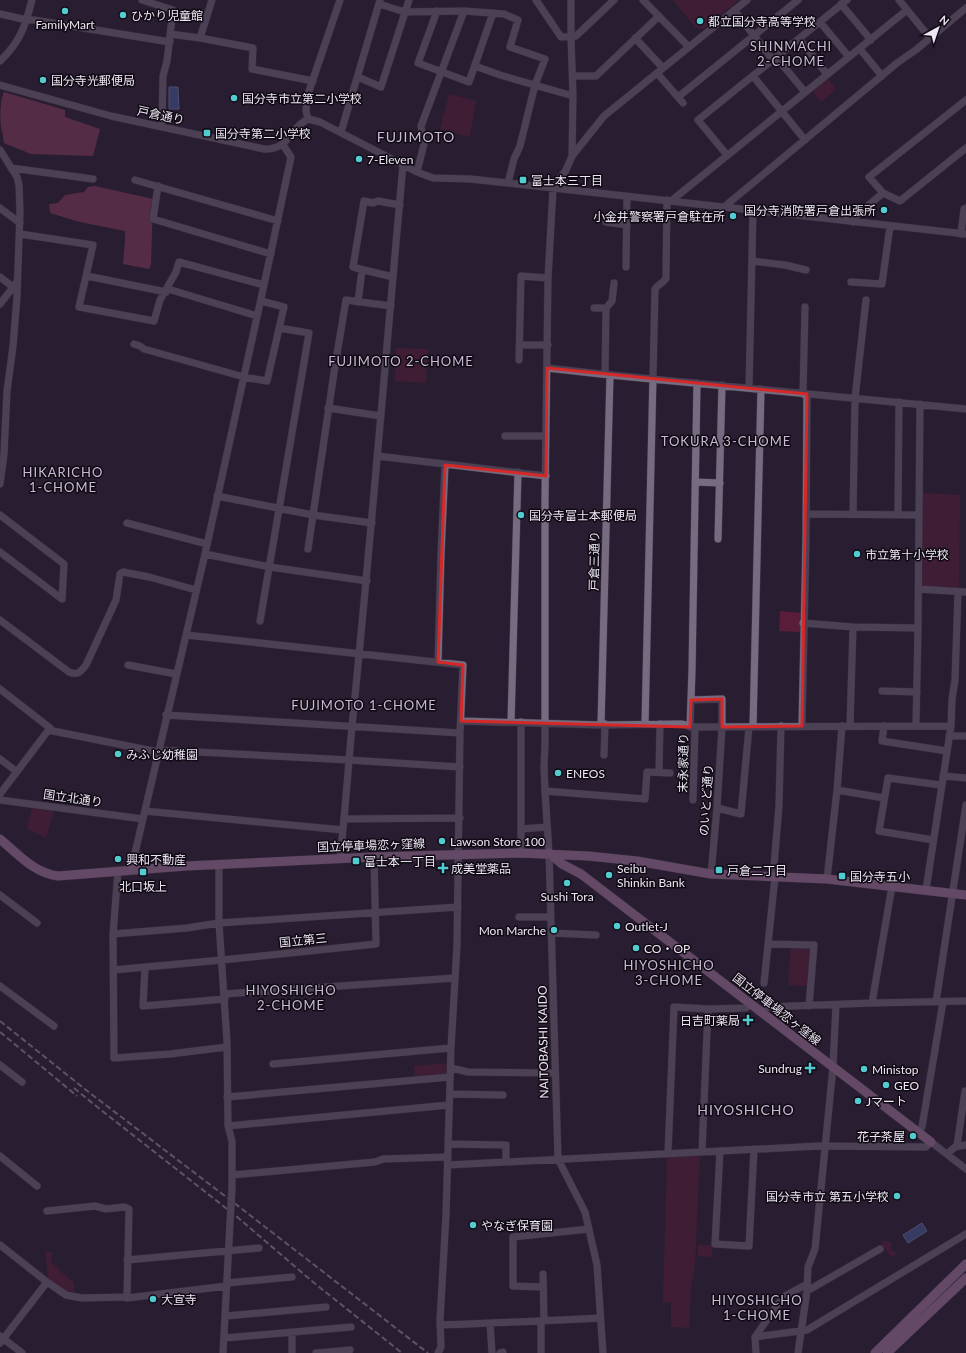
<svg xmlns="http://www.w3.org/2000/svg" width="966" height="1353" font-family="Lato,'Noto Sans JP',sans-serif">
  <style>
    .green { fill: #5a1d39 }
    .forest { fill: #8a3e5f }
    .water { fill: #445fa0; stroke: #7788b9 }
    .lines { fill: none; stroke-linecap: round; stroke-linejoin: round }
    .minor-casing { stroke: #413948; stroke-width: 8 }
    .major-casing { stroke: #413948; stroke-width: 10 }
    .minor { stroke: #776b81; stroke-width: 7 }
    .major { stroke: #a87ea6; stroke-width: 9 }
    .rail { stroke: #9d95a4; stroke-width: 2; stroke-dasharray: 6 3; stroke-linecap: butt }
    .minor-bridge-casing { stroke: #413948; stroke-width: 8; stroke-linecap: butt }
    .minor-bridge { stroke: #776b81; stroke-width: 7 }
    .marked { fill: none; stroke: #d62828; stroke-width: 3; stroke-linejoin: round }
    .poi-dot { fill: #52ccd0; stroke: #0f0a13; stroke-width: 1.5 }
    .labels { text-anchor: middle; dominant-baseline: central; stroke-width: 3; stroke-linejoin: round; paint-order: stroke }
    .poi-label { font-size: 12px; fill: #ede6f3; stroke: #0f0a13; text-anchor: start }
    .street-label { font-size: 12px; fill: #ede6f3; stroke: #0f0a13 }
    .neighbourhood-label { font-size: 13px; letter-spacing: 1px; fill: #c7bad3; stroke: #0f0a13 }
    .quarter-label { font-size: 14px; letter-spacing: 1px; fill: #c7bad3; stroke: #0f0a13 }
  </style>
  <rect width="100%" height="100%" fill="#291e31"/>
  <path class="green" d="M673,0H739L703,29L696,28Z
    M826,76L836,89L821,102L811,89Z
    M449,94L476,101L470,137L440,129Z
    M396,348L428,349L426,383L395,381Z
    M922,493L960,495L959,589L922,587Z
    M780,611L801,613L800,632L779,631Z
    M32,807L54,811L46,838L27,829Z
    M791,945L812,946L809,986L788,985Z
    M448,1063V1076L415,1078L414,1066Z
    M700,1153L695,1263L691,1287L689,1328L671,1327V1302L663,1303L667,1156Z
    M881,1241H887L892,1243L891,1251L899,1252L891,1257L885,1248L881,1250L879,1247L883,1244Z
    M698,1245H712V1257L698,1256Z
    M45,1252H52L51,1262L71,1281L74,1282V1293L63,1289L48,1278Z"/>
  <path class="forest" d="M4,92L65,110V117L100,129L93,156L31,154L4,143C3,136 3,134 1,127C0,118 0,100 4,92Z
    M95,186L153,199L151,265L149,269L123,264L125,240V231L80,222L50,213L49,204L58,203L65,195L84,192L88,187Z"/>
  <path class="water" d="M169,87H178L179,109H169Z
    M922,1223L927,1231L908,1243L903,1235Z"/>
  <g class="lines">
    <g class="minor-casing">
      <path id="minor" d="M142,0L173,10L167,61L163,76L162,126
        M536,0L561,37L576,36L614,0
        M571,0V37L573,96L572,156
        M643,0L689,47
        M899,0L930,38
        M379,4L405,12L464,11L504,14L518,20L510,47L545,59L535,85L520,146L514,159L508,183
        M841,4L871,40
        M734,10L773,60
        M437,11L418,63L469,82L493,13
        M0,14L27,20H34L170,42
        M820,22L849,57
        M170,34L200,38L253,48L252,69L313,81
        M200,38L212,0
        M635,38L663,68
        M799,39L827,74
        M860,49L882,76
        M776,57L805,92
        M0,61C20,42 25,27 32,0
        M475,66L500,75L573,96
        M657,73L683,103
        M573,76H596L659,16
        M753,76L805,140
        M358,77L381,87L409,0
        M0,85L111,116L264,149C290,150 289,128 308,119
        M678,97L798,0
        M308,119L320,122L417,172L433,178L470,179L508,183L966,234
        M308,119L306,111L307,97L340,0
        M341,132L380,0
        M0,150L17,177L19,185L20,211L17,297L13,346L7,391L4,454L0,484
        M727,155L698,120L847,0
        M11,168L93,179
        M417,172L424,144L421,126L464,11
        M135,180L278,221
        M158,186L153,219L271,254
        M883,193L900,201L966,148
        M671,201L907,10
        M724,207L897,63L917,49L966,8
        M0,208L20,223
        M606,222L627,225
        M853,222L857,215L883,193L869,177L966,100
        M20,234L93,245L79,307L154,321L160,300L176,272L179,262L264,285
        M961,234L964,209L966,208
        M752,261L785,265L806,270
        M626,267L627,196
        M87,276L166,292
        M0,277L13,287
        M393,277L356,268L353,267L364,201L373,203L378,201L400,205
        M851,282L882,284L890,226
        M168,289L257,316
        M358,302L362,270
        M0,304L17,282
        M594,308H606
        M134,344L140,346L144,349L244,377L267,381L284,307L261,301
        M519,345H548
        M519,360L521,276L548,278
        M547,368L610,375L966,409
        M605,374L606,308L612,301L614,283
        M749,388L753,210
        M803,394L805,307
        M328,408L381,416
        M505,436H546
        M377,456L546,476
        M695,482L720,483
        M217,496L313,515L372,523
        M806,514L919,515
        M853,514L855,398L866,300
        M898,514L899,402
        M0,515L64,564L62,599L0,552
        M127,523L207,544
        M718,539L722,385
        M308,549L335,366L346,300L391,306
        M205,554L270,567L367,581
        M918,589L966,592
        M0,620L69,672C78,676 81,671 86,665L116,600L120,574L123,572L149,577L196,590
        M260,621L309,333L279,328
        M803,623L853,627L918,628L920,404
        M186,635L463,665L460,733L457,945L451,1048L446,1215L440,1320L441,1347L438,1353
        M438,662L441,554L445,465
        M128,665L176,674
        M0,689L50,728L0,794
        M882,691L917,692
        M691,700L722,699V727L717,808L711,874
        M166,715L460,733
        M461,721L601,725L681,724L695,727L951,726
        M511,722L518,472
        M521,722V853
        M645,724L655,289C658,284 664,283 666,278L667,200
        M601,725L610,375
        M916,725L918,628
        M802,726L806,540L807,394
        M850,726L853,627
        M884,726L882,741L947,751
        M690,727L692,671L697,383
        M753,727L761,389
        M48,730L158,752
        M949,736H966
        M159,750L349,760L460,767
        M604,755L605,724
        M0,759L16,771
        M659,772L660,724
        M943,776L966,778
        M837,790L884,798
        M545,791L645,799L647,772L670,773
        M0,800L143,819
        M693,800L695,727
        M717,808L741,814L749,727
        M145,811L343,830
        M344,819L460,818
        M521,829L547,827
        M933,840L879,831L888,778L941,785
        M340,858C345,814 348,770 352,726C371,539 386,352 403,165
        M219,864V923L227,1042L228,1126L232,1141V1188
        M131,870L205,554L264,285L291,157L283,145
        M118,871L113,934L114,1058L170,1054L227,1047
        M773,877L779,806L781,726
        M827,879L837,790L842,726
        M926,890L951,726L952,699L955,680L958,592
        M0,895L37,923
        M519,917H550
        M551,933L596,935
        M113,934L187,928L219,923L458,907
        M768,944L814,945L809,1006
        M145,967L143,1006L225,999
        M113,970L222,960L376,944L374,857
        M764,983L775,877
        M0,986L54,1026
        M224,994L455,978
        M936,1002L966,805
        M872,1003L892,886
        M761,1012L766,1007L872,1003L966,1001
        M273,1064L451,1048
        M0,1065L22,1082
        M451,1068L468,1072L555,1073
        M450,1094L503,1095
        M227,1097L450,1077
        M228,1126L449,1105
        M919,1132L922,1127L943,1002
        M448,1144L506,1145V1162
        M957,1146L965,1091
        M702,1151L708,1009
        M720,1151L715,1244L749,1246L754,1149
        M668,1153L674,1007L708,1009L746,1008L750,1003
        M947,1154L955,1147L966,1145
        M0,1156L37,1186
        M448,1165L819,1146L926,1147L931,1142L966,1169
        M232,1175L375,1162L383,1159L448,1157
        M0,1245L47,1282L66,1295L82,1298L127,1297L129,1209L124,1207L106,1209L95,1206L47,1211
        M127,1260L259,1248
        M543,1274L544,1321
        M227,1283L292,1277
        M543,1287L513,1286V1237L589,1229
        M807,1291L880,1249
        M127,1298L227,1286
        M226,1316L326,1307
        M490,1323L492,1353
        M440,1325C493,1323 547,1321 600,1318
        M0,1336L22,1353
        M755,1337L807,1330L966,1234
        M224,1338L351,1327
        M0,1343L47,1282
        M339,1351L350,1350
        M223,1353L230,1223
        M292,1353V1333
        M316,1353L339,1351V1353
        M500,1353L503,1352V1353
        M541,1353V1321
        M603,1353L597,1265L585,1212L558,1159L549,853L545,791L544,767L545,746V499L548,278L553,189L566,170L572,156L604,116L747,0
        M756,1353L755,1337L783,1297L807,1284
        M798,1353L807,1291L808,1267L815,1249L833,1067L836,1005"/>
    </g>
    <g class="major-casing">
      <path id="major" d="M0,839C18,854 34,873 58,876L186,866L374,857L521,853L588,856L637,861L711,874L827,879L966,895
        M549,853L562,864L581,874L931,1142
        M875,1353L966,1264
        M887,1353L966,1278"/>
    </g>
    <use href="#minor" class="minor"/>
    <use href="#major" class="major"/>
    <path class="rail" d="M0,1021L86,1090L242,1209L428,1353
      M0,1032L77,1096
      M74,1088L101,1110L236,1216L313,1282L402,1353"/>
    <g class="minor-bridge-casing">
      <path id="minor-bridge" d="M230,1223L232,1188"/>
    </g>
    <use href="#minor-bridge" class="minor-bridge"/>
  </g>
  <path d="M0 0H966V1353H0ZM547,368L807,394L802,726L722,727V699L691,700L690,727L461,721L463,665L438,662L445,465L546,476Z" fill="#291e31" fill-opacity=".55" fill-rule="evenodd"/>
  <path class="marked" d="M547,368L807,394L802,726L722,727V699L691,700L690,727L461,721L463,665L438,662L445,465L546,476Z"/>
  <g class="poi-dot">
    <circle cx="65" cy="11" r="4"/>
    <circle cx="123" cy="15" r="4"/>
    <circle cx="700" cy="21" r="4"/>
    <circle cx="43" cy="80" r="4"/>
    <circle cx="234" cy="98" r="4"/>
    <rect x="203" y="129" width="8" height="8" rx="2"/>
    <circle cx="359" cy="159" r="4"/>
    <rect x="519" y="176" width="8" height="8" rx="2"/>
    <circle cx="884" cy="210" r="4"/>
    <circle cx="733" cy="216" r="4"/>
    <circle cx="521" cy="515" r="4"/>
    <circle cx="857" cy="554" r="4"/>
    <circle cx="118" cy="754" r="4"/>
    <circle cx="558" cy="773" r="4"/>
    <circle cx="442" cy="841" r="4"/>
    <circle cx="118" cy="859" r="4"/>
    <rect x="352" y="857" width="8" height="8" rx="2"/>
    <path d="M441 862h4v4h4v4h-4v4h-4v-4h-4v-4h4z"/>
    <rect x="715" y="866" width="8" height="8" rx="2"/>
    <rect x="139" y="868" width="8" height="8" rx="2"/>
    <circle cx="609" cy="875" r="4"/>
    <rect x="838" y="872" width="8" height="8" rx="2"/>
    <circle cx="567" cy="883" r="4"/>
    <circle cx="617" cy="926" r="4"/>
    <circle cx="554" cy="930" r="4"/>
    <circle cx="636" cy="948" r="4"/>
    <path d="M746 1014h4v4h4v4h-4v4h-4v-4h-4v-4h4z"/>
    <path d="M808 1062h4v4h4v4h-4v4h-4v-4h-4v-4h4z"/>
    <circle cx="864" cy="1069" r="4"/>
    <circle cx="886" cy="1085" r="4"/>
    <circle cx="858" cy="1101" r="4"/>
    <circle cx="913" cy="1136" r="4"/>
    <circle cx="897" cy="1196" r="4"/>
    <circle cx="473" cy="1225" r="4"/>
    <circle cx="153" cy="1299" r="4"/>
  </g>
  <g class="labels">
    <g class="poi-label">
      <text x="131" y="15">ひかり児童館</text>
      <text x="708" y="21">都立国分寺高等学校</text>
      <text x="65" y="24" text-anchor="middle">FamilyMart</text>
      <text x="51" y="80">国分寺光郵便局</text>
      <text x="242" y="98">国分寺市立第二小学校</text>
      <text x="215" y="133">国分寺第二小学校</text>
      <text x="367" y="159">7-Eleven</text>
      <text x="531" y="180">富士本三丁目</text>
      <text x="876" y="210" text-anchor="end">国分寺消防署戸倉出張所</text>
      <text x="725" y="216" text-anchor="end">小金井警察署戸倉駐在所</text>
      <text x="529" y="515">国分寺富士本郵便局</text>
      <text x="865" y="554">市立第十小学校</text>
      <text x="126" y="754">みふじ幼稚園</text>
      <text x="566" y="773">ENEOS</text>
      <text x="450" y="841">Lawson Store 100</text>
      <text x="126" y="859">興和不動産</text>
      <text x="364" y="861">富士本一丁目</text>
      <text x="451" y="868">成美堂薬品</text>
      <text x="617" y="868">Seibu<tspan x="617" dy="14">Shinkin Bank</tspan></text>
      <text x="727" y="870">戸倉二丁目</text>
      <text x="850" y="876">国分寺五小</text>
      <text x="143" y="886" text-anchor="middle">北口坂上</text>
      <text x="567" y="896" text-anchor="middle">Sushi Tora</text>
      <text x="625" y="926">Outlet-J</text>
      <text x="546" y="930" text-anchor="end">Mon Marche</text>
      <text x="644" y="948">CO・OP</text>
      <text x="740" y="1020" text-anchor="end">日吉町薬局</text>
      <text x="802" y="1068" text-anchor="end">Sundrug</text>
      <text x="872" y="1069">Ministop</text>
      <text x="894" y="1085">GEO</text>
      <text x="866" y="1101">Jマート</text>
      <text x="905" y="1136" text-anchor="end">花子茶屋</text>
      <text x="889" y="1196" text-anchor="end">国分寺市立 第五小学校</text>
      <text x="481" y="1225">やなぎ保育園</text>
      <text x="161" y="1299">大宣寺</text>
    </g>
    <g class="street-label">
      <text transform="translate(161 115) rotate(12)">戸倉通り</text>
      <text transform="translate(594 561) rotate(-89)">戸倉三通り</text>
      <text transform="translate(683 763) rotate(-89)">末永家通り</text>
      <text transform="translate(73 798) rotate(8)">国立北通り</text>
      <text transform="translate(706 800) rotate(-86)">のいとど通り</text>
      <text transform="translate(371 845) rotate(-2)">国立停車場恋ヶ窪線</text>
      <text transform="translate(303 940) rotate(-6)">国立第三</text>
      <text transform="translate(777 1009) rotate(38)">国立停車場恋ヶ窪線</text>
      <text transform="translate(543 1042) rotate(-91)">NAITOBASHI KAIDO</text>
    </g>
    <g class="neighbourhood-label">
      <text x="791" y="46">SHINMACHI<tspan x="791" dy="15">2-CHOME</tspan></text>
      <text x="401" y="361">FUJIMOTO 2-CHOME</text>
      <text x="726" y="441">TOKURA 3-CHOME</text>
      <text x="63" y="472">HIKARICHO<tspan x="63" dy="15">1-CHOME</tspan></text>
      <text x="364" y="705">FUJIMOTO 1-CHOME</text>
      <text x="669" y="965">HIYOSHICHO<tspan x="669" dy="15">3-CHOME</tspan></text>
      <text x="291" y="990">HIYOSHICHO<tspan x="291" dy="15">2-CHOME</tspan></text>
      <text x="757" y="1300">HIYOSHICHO<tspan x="757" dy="15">1-CHOME</tspan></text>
    </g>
    <g class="quarter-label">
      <text x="416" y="136">FUJIMOTO</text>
      <text x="746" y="1109">HIYOSHICHO</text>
    </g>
  </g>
  <g transform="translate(938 28) rotate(40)" stroke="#0f0a13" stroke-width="3" paint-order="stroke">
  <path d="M0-3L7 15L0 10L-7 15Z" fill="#ede6f3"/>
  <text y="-6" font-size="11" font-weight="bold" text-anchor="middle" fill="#ede6f3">N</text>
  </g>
</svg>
